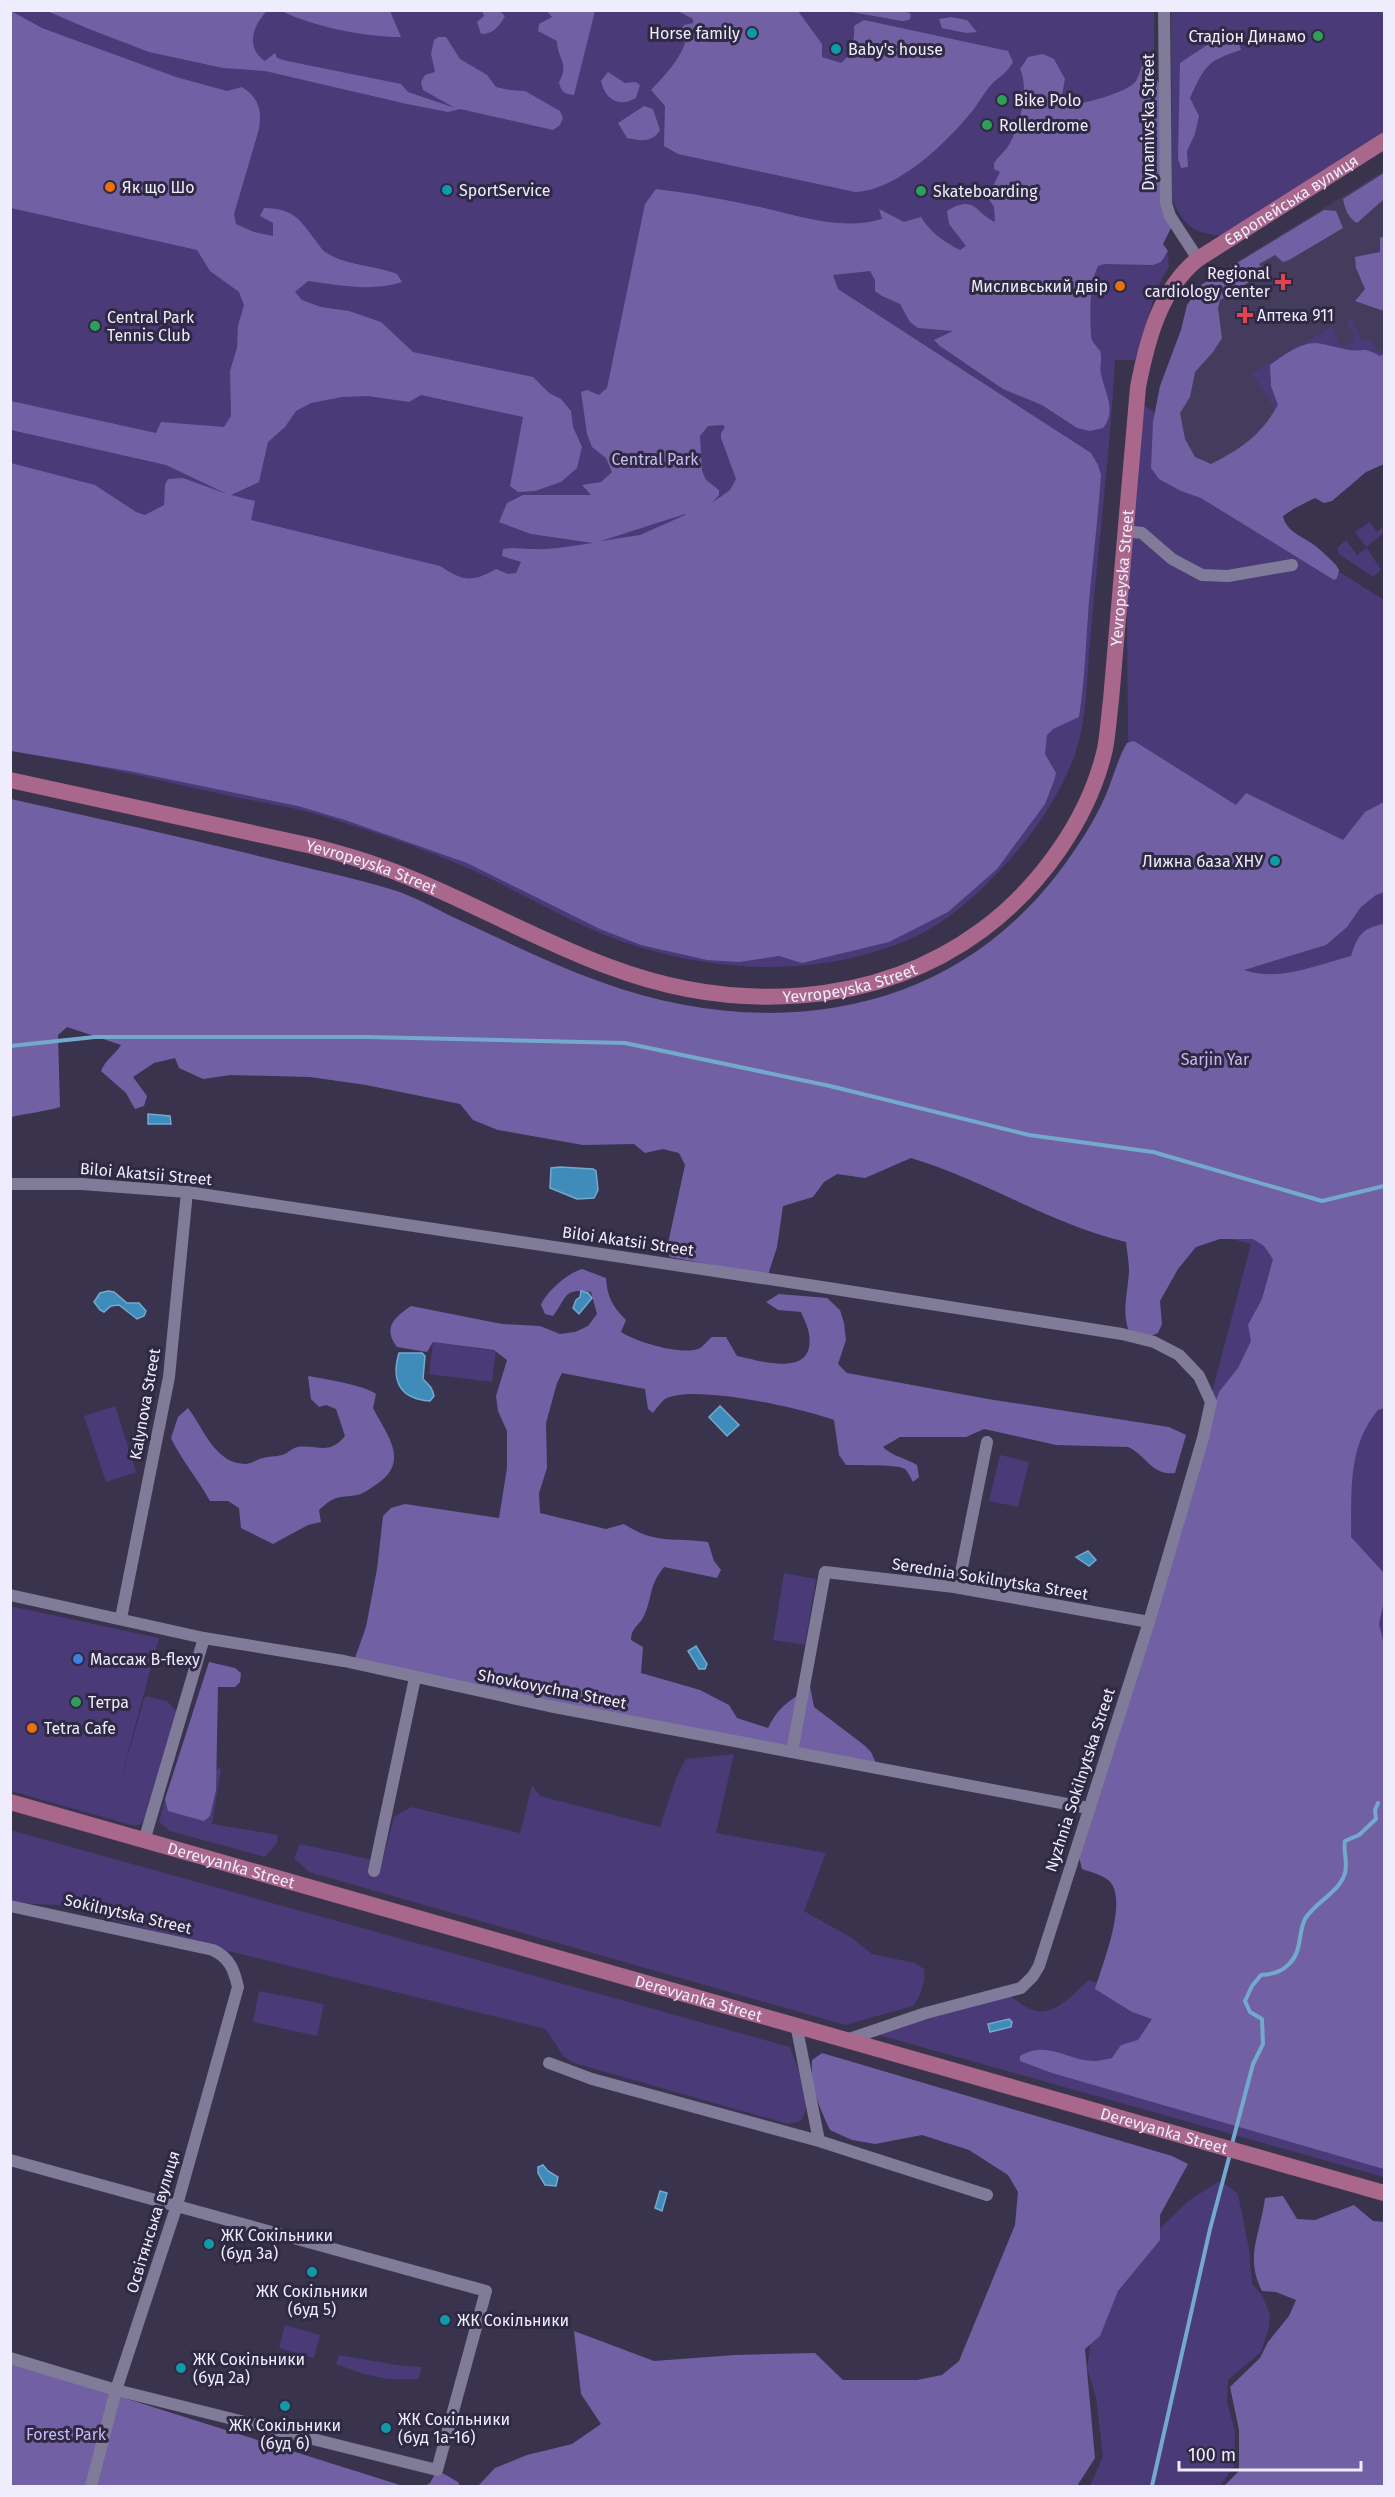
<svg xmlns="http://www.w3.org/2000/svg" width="1395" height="2497" font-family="'Fira Sans',sans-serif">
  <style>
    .built { fill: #433c5d }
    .green { fill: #4a3a77 }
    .forest { fill: #7161a4; fill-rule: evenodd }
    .water { fill: #3f8cba; stroke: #74a9ce; stroke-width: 1.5 }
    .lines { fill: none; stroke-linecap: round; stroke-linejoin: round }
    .stream { stroke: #74a9ce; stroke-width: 4 }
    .minor { stroke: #807b99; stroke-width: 12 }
    .major { stroke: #a8678b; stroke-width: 16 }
    .culture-dot { fill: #0f9aa8; stroke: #2f2943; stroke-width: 2 }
    .leisure-dot { fill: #2e9e5b; stroke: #2f2943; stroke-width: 2 }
    .food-dot { fill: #e8710a; stroke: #2f2943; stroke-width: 2 }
    .health-dot { fill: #e0444e; stroke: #2f2943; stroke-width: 2 }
    .shop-dot { fill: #3f7fe0; stroke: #2f2943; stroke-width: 2 }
    .labels { text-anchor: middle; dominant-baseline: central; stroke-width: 6; stroke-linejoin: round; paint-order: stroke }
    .poi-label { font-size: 16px; fill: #eeecfd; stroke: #2f2943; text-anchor: start }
    .street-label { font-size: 16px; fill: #eeecfd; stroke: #2f2943 }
    .park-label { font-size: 16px; fill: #c5bbf4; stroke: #2f2943 }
  </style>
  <rect width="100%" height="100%" fill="#39334e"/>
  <path class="built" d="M1384,171V445L1253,529L1160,415L1207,280Z"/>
  <path class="green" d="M11,11H1154L1155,198L1160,245L1168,256L1169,266L1156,290L1136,360H1115C1110,451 1099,541 1091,631C1086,673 1089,716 1074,757C1057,800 1032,837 1000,870C976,896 946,923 912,938C826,976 728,974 639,947C578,929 523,892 465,867C422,848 375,833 330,818C295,807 257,802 221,794C151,778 81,763 11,748Z
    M1171,11H1384V141L1223,236C1191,232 1187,228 1172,200Z
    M1352,319L1362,341L1369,339L1379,352L1384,348V369L1278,415L1252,373L1333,326L1341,346L1355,341L1347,320Z
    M1136,400L1158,415L1206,488L1384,600V2177L879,2035L881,2031L1008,1995C1016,2000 1024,2007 1033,2010C1054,2018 1075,1992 1089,1980L1102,1985L1146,1830L1136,1681L1251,1244L982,1175L1129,829L1126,531Z
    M1370,522L1377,532L1382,528L1384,533L1366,547L1355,532Z
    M1346,540L1357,555L1367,548L1381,570L1373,577L1339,554L1337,548Z
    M433,1342L496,1351L492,1382L429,1374Z
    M115,1406L136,1472L106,1482L84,1416Z
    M1000,1455L1029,1462L1018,1507L989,1501Z
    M784,1573L816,1579L805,1645L773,1640Z
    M10,1606L159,1638L118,1789L145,1696L167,1701L177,1712L147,1816L141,1824L135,1826L11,1791Z
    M734,1754L716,1833L826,1853L804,1911L852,1938L872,1954L915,1963L924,1969C926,1981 921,1996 913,2006L845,2025L309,1872L294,1858L300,1844L382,1862L394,1817L411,1807L520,1833L532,1785L540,1796L660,1827L677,1776L686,1759Z
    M221,1768L212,1824L278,1835L277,1843L265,1857L170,1831L159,1822L165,1799L198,1774Z
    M10,1830L790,2047C797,2070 815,2099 801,2121L788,2124L574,2063L563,2056L546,2029L212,1947L58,1905L11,1903Z
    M259,1991L324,2004L317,2036L253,2022Z
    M1218,2182L1224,2183L1238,2194L1249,2249L1252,2284L1262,2295L1270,2314L1269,2327L1261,2352L1228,2380L1227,2401L1235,2432L1234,2466L1220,2486H1090L1103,2456L1096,2398L1087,2368L1094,2323L1131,2257L1188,2201Z
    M285,2325L320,2335L314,2358L279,2348Z
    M339,2355L396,2365L422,2367L418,2379C384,2381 367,2376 336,2364Z"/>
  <path class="forest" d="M11,11L42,28L176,77L227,91L242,87C259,98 262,110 259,129L234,214L236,224L254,232L273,236V223L260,216L264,208C295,209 299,219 316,241C319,245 322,250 325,252C346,266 374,265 397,274L402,282C372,292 338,285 308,281L295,292L302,300L321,307L349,311L381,322L413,352L533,377L549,393L561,399L571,411L573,427L582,447L577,468L561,482L535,491L518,492L510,486L523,417L421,395L409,402L368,396L342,397L311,403L296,411L285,427L268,442L259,482L231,495L255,501L251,520L440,566C463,581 471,583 496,569L508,574L516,573L521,562L502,556L503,549C514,547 520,549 531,549C552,550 572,546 593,543L531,534L499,522L507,503L523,495H591L582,485L601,482L612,472L606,458L592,447L587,434L581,392L587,390L599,395L607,388L645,204L656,189C691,193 726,200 760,207C800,216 842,231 882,219L879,209L904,222L921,217C930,232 944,242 960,250L966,246L949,224L947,211C975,194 974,212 995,222L994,207L985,193L993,186L1000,172L994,169V163C998,157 1003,153 1007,148C1019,130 1030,89 1020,69L1028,57L1043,54L1054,59L1065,79L1061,100L1068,105C1083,104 1127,93 1136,81C1139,76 1141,68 1143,63L1149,60L1162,91L1171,228L1163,244L1168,251L1161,262L1153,265L1104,264L1098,266C1089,283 1090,316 1091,335C1091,342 1097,346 1100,351C1103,358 1099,367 1101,374C1105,393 1117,411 1103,428L1090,431L1077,428L1042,405L1003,389L940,346L934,340L953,331L918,328L910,322L900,304L882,296L875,291V280L870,271L833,275L838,289L1091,453L1098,465L1101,475C1098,518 1093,559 1089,601C1086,640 1085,678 1079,717L1053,729L1047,735L1045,754L1056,773L1054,781L1045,804L997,869L948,912L889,942L802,963L779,956L739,962L707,960L641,945L600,929L467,863L345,820L298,806L129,771L11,751V463L95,485L136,512L145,515L164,505L165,485L168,479L183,478L227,494L166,465L11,430V401L156,433L161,422L224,427L231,416L230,371L237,348L238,326L244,305L239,292L210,271L197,250L11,208ZM723,425L725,427L721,433V438L736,479L730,490L712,503L719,495V490L706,480L702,471L700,436L708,426ZM685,515L640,535L601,541L685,514Z
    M47,11H267C253,25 245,48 265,61L275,53L277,58L287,61L401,84L408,92L455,108L423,90L421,82L425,75L435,72L431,54L434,40L438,37H446L460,59L487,75L496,87L509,90L525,91L560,111L563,118L560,125L553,130L460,109L448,112L407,104L265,71L223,68L149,52L89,29Z
    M282,11H390L401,37C366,37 313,27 282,11Z
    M482,11H500L505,16C499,27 493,34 481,34L477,22L484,16Z
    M547,11H595L574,95C564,94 561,92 559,82C570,63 557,59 557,41L538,31L539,24L552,17Z
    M678,11H798L822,44V57L841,63C852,55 855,40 854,26L864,20L1008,51L1013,62C1005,76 1000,75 991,85C983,94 977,106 969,115C944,145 896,191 855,192L678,154L664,146L665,106L651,90C664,76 681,59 686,40L680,31L684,25L693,23V19Z
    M846,11L897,10L910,13L911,17L909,20L902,21Z
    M951,17L967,20L977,32L966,33L942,28L939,19Z
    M1236,35L1241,50C1206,61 1205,66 1190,98L1199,116L1195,134L1187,151L1188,167L1181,168L1178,158L1180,63L1213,41Z
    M608,72L625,83L636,82L640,85L636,98C618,108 605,99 601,81Z
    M644,106L653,109L660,130C652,143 640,141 627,138L618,123Z
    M1384,173V199L1357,223C1348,218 1345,209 1343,199Z
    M1324,210L1336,211L1343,228L1289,260L1283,262L1275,255L1259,264L1265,272L1220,300L1218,308L1222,338L1213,352L1195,372L1190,397L1180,413L1185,439L1195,457L1211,464C1242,448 1260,436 1278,405L1271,386L1270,365C1283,356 1299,343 1316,343C1326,344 1338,348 1349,350C1365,352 1362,346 1380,356L1384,354V464L1366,472L1332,501L1324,503L1315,498L1295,508L1283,516C1286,533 1307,538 1318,548C1324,553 1330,559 1336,565L1339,570L1337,578L1334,580L1201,498L1181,491L1159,479L1151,468L1153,422L1160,386L1181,330L1187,305L1201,285Z
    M1384,236V311L1355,301L1365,289L1356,268L1355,257L1380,252V238Z
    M1134,741L1236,805L1246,793L1343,840L1365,812L1384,802V892L1376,895L1361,907L1347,927L1326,945L1244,970C1280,982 1316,965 1351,956C1358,935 1362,928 1384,924V1408L1378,1410C1347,1447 1352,1491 1351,1537L1384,1573V1601L1379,1624L1384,1644V2169L1052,2073L1020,2061V2056C1048,2040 1065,2060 1093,2061C1099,2061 1106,2059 1112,2058L1121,2045L1138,2040L1152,2019L1132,2012L1095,1989C1102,1966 1127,1904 1111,1883C1106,1876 1091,1872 1082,1869L1079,1857L1213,1409L1219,1392L1238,1368L1251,1341L1248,1325L1262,1299L1273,1259L1264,1246L1253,1239H1220L1196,1247L1178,1269L1160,1301L1162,1324L1158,1333L1149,1337L1139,1335L1128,1329C1122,1308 1128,1292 1129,1271C1129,1262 1127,1252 1126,1242C1050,1224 985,1180 911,1158L865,1178L837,1174L824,1182L813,1197L783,1206L777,1247L768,1275L670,1257L667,1248L685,1165L679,1153L663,1149L645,1153L634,1144L583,1145L498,1130L473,1120L460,1104L366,1085L310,1077L231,1075L203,1079L179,1068L175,1058L154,1063L133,1077L147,1096L144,1106L135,1109L126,1093L101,1071C105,1060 115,1055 121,1045L67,1027L58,1035L60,1107C44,1112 27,1113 11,1117V799C100,819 190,839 279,861C316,870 354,878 390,889C412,895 434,908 455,918C503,940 551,964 601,982C769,1043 951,1018 1062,868C1078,846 1094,822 1105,797C1113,779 1117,760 1127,743Z
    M582,1269L606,1278C607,1297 613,1307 626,1320L621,1332C636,1342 680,1355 698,1349C703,1347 708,1340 712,1337H726L737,1356C761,1361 816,1379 809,1334C808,1327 804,1319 801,1312L778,1310L766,1302L779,1294L827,1298L840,1310L844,1323L846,1340L838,1364L847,1373L988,1399L1169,1427L1186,1435L1175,1473C1152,1476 1146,1455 1128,1447L1056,1445L984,1429L966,1437H900L883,1447C890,1455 907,1459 917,1465L919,1477L913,1482C911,1478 908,1472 905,1469C898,1464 859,1466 846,1465L839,1455L834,1420C804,1409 692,1383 665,1399C661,1402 656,1409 653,1413L648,1409L645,1389L562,1373L557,1383L546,1423L547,1468L539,1493L540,1513L606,1529L624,1524C656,1545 673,1537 708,1542L714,1561L721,1570L717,1578L664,1567C648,1587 653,1596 644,1616C639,1626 631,1628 631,1640L643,1647L641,1673L700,1690L729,1705L737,1718L768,1728C780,1704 790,1702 810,1686L814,1707L864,1745L871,1752L876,1763L584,1710L355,1658L366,1627L377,1569L383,1516L391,1508L405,1504L499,1518L507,1468V1431L498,1411L496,1396L507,1360L494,1350L433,1342L427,1352L397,1347C382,1327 395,1317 411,1306L502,1324L540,1326L560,1334L575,1332L588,1326L597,1314L591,1292C563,1288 568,1296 553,1316L545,1314L541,1305C546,1292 568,1273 582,1269Z
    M308,1376C325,1379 364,1385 376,1394L373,1408C386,1434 411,1461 377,1484C371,1488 363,1494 357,1495C337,1498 335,1495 319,1510L321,1522L308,1525L273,1544L241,1528L239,1508L228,1501H210C198,1479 182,1461 171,1438L178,1417L188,1408C204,1429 215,1464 246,1464C252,1464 257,1459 263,1458C269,1456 276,1457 282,1455C287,1454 292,1448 298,1447C317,1444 329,1456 345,1436L336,1409L326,1405L319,1407L311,1399Z
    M209,1662L235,1668L241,1673L240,1682L235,1687H218L216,1790L210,1816L204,1821L168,1811L165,1799Z
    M822,2053L1172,2156L1188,2164L1160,2215V2240L1118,2291L1100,2336L1085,2349L1095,2458L1077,2486H478L495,2468L527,2455L572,2444L601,2424L581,2394L574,2331L654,2361L735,2355L815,2353L843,2380H917L942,2375L959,2361L1015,2225L1018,2192L1008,2175L969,2150L922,2135L875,2144L852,2140L830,2130C819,2107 810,2086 812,2060Z
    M1283,2196L1297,2219L1315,2220L1354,2205L1373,2221L1384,2222V2486H1224L1239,2471V2430L1230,2387L1260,2358L1268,2342L1289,2316L1296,2300L1276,2292L1262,2291C1244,2256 1261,2233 1265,2198Z
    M10,2362L403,2486H11Z
    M437,2470L458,2482L460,2486H425L430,2483Z"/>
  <path class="water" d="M148,1114L170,1116L171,1124H148Z
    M560,1167L593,1169L596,1171L598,1190L594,1198L577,1199L550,1188L551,1168Z
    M108,1291L114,1292L127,1303H139L146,1311L144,1316L137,1319L119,1305L111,1306L104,1312L100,1310L94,1302L100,1293Z
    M581,1291L588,1293L592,1298L579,1314L573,1308L576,1300L580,1297Z
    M399,1353H422L425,1356L423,1379C429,1385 432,1387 434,1396L430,1401C399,1399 391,1380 399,1353Z
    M720,1406L739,1425L727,1436L709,1417Z
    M1088,1551L1096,1560L1089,1566L1076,1557Z
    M696,1646L707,1664L705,1669H699L688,1651Z
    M1009,2019L1012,2022L1011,2027L990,2032L988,2024Z
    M543,2165L548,2171L558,2177L556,2186L545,2185L538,2173V2167Z
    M660,2191L667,2193L662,2211L655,2208Z"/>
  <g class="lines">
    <path class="stream" d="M10,1046L95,1037H367L625,1043L830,1086L1029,1135L1153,1152L1322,1201L1384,1186
      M1232,2144L1253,2064L1263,2044L1262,2019L1250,2012L1245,2001L1252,1986L1261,1975C1273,1974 1282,1972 1290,1963C1302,1951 1298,1933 1305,1919C1314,1903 1340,1892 1345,1873C1348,1862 1343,1852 1345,1841L1359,1835L1376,1819L1375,1810L1378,1803
      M1152,2486L1210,2229L1230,2154"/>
    <path class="minor" d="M1164,10L1166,203L1170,216L1198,259
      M1126,531L1142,533L1172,559L1202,575L1228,576L1292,565
      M10,1184H82L187,1192L822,1287L1122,1334L1154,1342L1179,1355L1199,1376L1211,1402L1203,1438L1149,1622L1039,1966L1033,1976L1021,1988L926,2013L846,2040
      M958,1587L987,1442
      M10,1595L204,1638L344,1661L549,1706L1088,1808
      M121,1618L169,1377L187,1192
      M792,1752L825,1572L954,1587L1149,1622
      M144,1841L204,1638
      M374,1871L415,1678
      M10,1906L213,1950C230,1958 234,1970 238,1987L177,2205L116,2390L91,2486
      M796,2024L819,2141
      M549,2063L592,2079L819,2141L987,2195
      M10,2160L486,2291L437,2470L116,2390L10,2358"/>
    <g class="major">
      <path id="s1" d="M10,780L312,846C335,852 357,858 379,866C458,894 531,938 610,967C732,1013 875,1009 982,930C1040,887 1089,819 1105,749C1108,733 1109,716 1111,700L1138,387C1147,341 1160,289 1198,259L1384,141"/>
      <path id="s2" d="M10,1802L1384,2193"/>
    </g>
  </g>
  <g class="culture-dot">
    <circle cx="752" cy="33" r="6"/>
    <circle cx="836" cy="49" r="6"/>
    <circle cx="447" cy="190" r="6"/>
    <circle cx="1275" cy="861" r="6"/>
    <circle cx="209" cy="2244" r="6"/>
    <circle cx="312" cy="2272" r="6"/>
    <circle cx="445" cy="2320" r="6"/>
    <circle cx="181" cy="2368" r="6"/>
    <circle cx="285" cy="2406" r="6"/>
    <circle cx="386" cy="2428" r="6"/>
  </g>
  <g class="leisure-dot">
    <circle cx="1318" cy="36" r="6"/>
    <circle cx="1002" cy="100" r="6"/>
    <circle cx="987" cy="125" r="6"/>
    <circle cx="921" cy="191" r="6"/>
    <circle cx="95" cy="326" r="6"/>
    <circle cx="76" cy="1702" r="6"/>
  </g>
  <g class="food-dot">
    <circle cx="110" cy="187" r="6"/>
    <circle cx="1120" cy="286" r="6"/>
    <circle cx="32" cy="1728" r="6"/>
  </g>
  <g class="health-dot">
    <path d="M1280 273h6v6h6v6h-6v6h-6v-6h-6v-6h6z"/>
    <path d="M1242 306h6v6h6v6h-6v6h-6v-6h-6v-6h6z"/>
  </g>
  <circle class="shop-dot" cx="78" cy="1659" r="6"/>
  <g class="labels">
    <g class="poi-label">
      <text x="740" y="33" text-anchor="end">Horse family</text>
      <text x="1306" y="36" text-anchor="end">Стадіон Динамо</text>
      <text x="848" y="49">Baby's house</text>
      <text x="1014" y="100">Bike Polo</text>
      <text x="999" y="125">Rollerdrome</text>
      <text x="122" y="187">Як що Шо</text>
      <text x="459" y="190">SportService</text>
      <text x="933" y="191">Skateboarding</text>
      <text x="1270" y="273" text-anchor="end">Regional<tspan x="1270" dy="18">cardiology center</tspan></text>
      <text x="1108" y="286" text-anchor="end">Мисливський двір</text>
      <text x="1257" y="315">Аптека 911</text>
      <text x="107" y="317">Central Park<tspan x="107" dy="18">Tennis Club</tspan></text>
      <text x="1263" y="861" text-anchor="end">Лижна база ХНУ</text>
      <text x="90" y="1659">Массаж B-flexy</text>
      <text x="88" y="1702">Тетра</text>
      <text x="44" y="1728">Tetra Cafe</text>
      <text x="221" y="2235">ЖК Сокільники<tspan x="221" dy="18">(буд 3а)</tspan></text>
      <text x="312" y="2291" text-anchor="middle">ЖК Сокільники<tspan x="312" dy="18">(буд 5)</tspan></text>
      <text x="457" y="2320">ЖК Сокільники</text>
      <text x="193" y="2359">ЖК Сокільники<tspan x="193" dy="18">(буд 2а)</tspan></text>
      <text x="398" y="2419">ЖК Сокільники<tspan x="398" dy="18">(буд 1а-1б)</tspan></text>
      <text x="285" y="2425" text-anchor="middle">ЖК Сокільники<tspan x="285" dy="18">(буд 6)</tspan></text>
    </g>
    <g class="street-label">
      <text transform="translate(1148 122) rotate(-90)">Dynamivs'ka Street</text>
      <text stroke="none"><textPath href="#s1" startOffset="1862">Європейська вулиця</textPath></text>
      <text stroke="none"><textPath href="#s1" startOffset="1416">Yevropeyska Street</textPath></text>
      <text stroke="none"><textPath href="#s1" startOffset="372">Yevropeyska Street</textPath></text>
      <text stroke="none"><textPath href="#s1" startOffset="876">Yevropeyska Street</textPath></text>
      <text transform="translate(146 1174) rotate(5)">Biloi Akatsii Street</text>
      <text transform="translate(628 1241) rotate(8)">Biloi Akatsii Street</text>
      <text transform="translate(145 1404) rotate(-80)">Kalynova Street</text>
      <text transform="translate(990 1579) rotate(9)">Serednia Sokilnytska Street</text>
      <text transform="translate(552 1689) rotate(11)">Shovkovychna Street</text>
      <text transform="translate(1080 1780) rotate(-72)">Nyzhnia Sokilnytska Street</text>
      <text stroke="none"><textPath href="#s2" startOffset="230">Derevyanka Street</textPath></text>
      <text transform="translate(128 1914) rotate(13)">Sokilnytska Street</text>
      <text stroke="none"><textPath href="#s2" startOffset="716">Derevyanka Street</textPath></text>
      <text stroke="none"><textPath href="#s2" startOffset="1200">Derevyanka Street</textPath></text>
      <text transform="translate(153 2222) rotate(-73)">Освітянська вулиця</text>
    </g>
    <g class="park-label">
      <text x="655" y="459">Central Park</text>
      <text x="1215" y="1059">Sarjin Yar</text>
      <text x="66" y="2434">Forest Park</text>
    </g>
  </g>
  <rect width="1395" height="2497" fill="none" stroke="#eeecfd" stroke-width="24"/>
  <path d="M1179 2461v9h182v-9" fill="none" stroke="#eeecfd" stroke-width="3"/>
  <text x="1188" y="2461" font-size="18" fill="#eeecfd" stroke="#2f2943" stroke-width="4.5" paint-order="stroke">100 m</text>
</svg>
